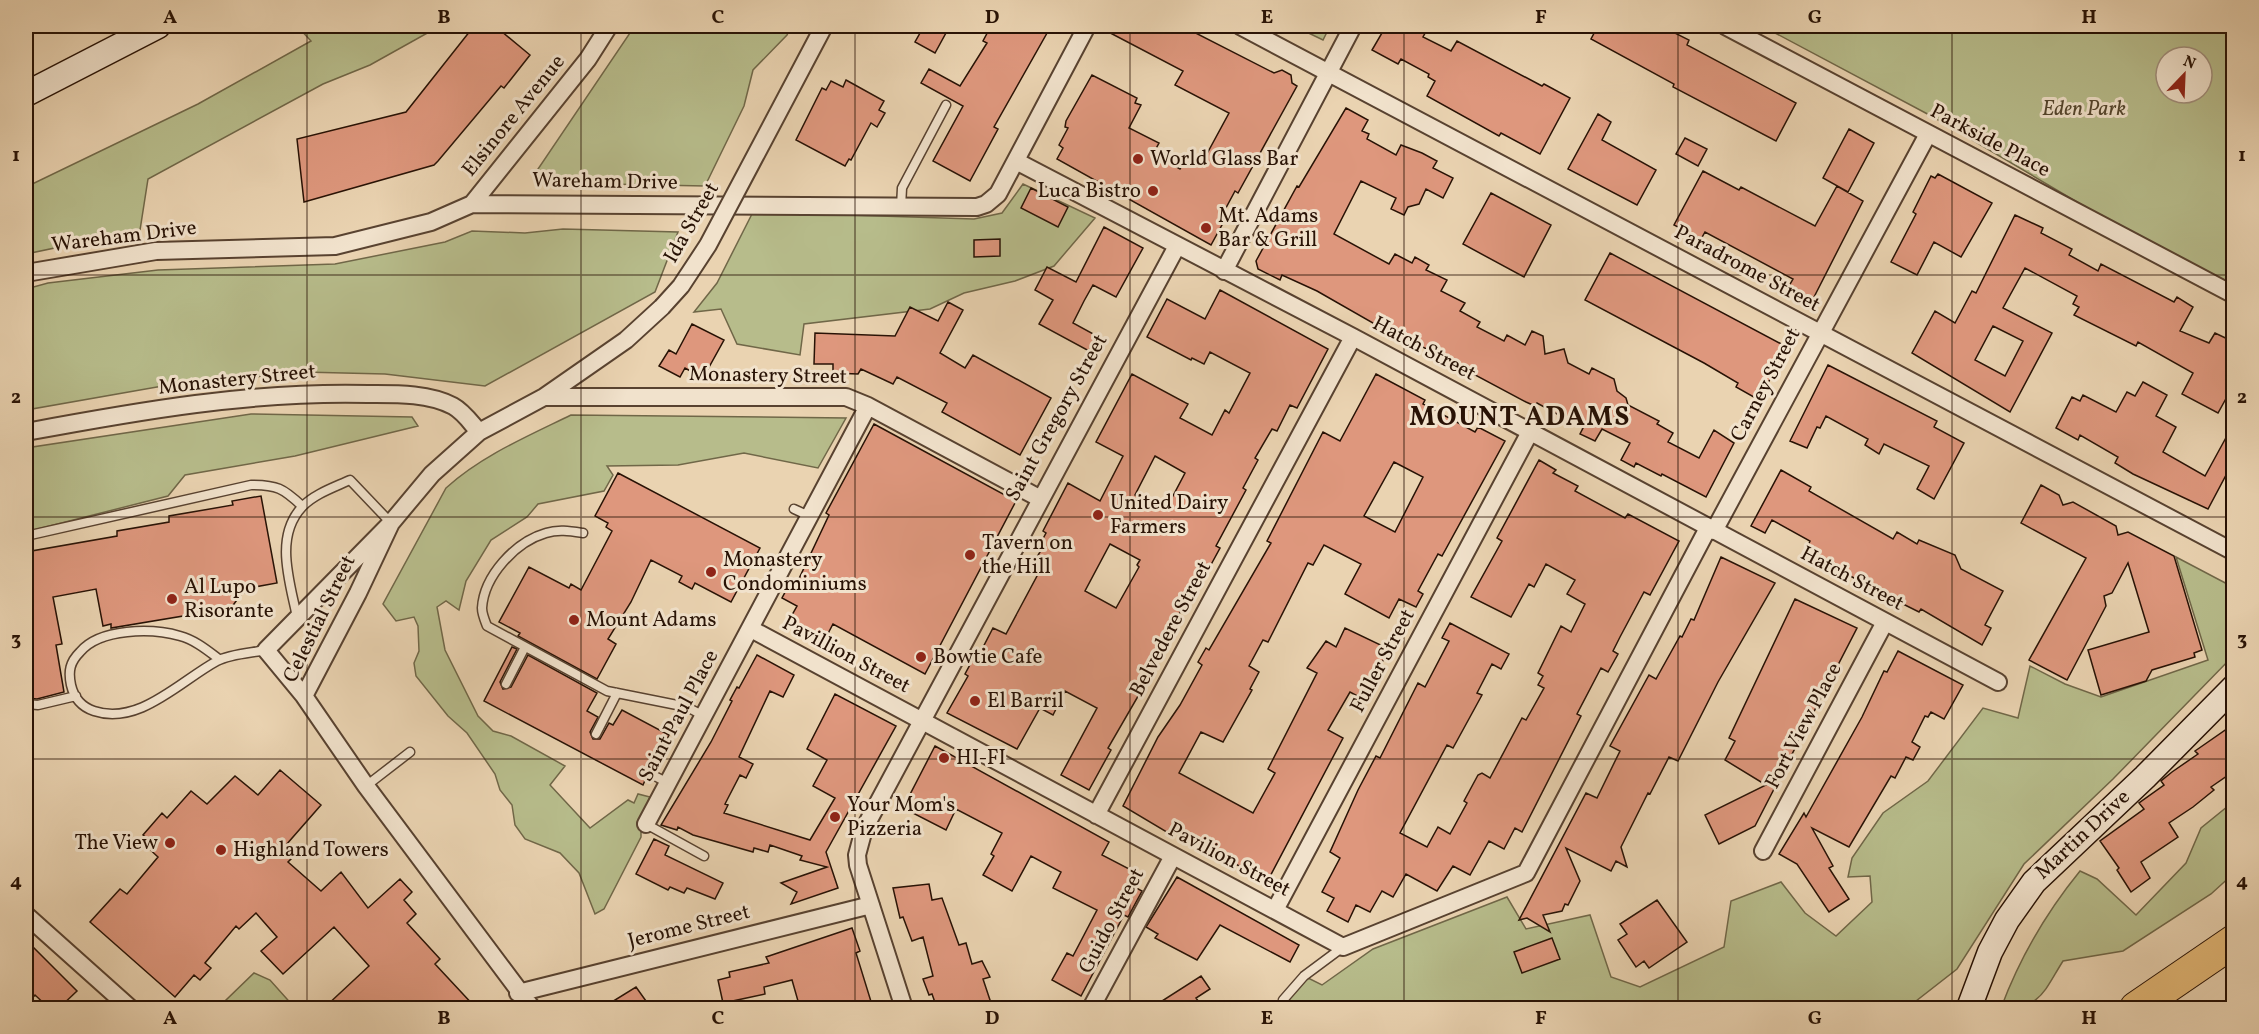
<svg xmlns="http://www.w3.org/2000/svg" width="2259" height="1034" font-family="Vollkorn,serif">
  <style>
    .green { fill: #b7bc8b; stroke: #706748; stroke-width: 1.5; fill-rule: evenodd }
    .building { fill: #de977d; stroke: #281205; stroke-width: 1.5; fill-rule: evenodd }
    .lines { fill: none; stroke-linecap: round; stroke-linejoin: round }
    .lane-casing { stroke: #584230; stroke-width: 11 }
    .street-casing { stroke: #584230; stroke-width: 20 }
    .secondary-casing { stroke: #281205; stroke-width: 27 }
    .highway-casing { stroke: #281205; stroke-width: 34 }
    .lane { stroke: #f1e2cc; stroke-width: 8 }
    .street { stroke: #f1e2cc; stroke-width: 16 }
    .secondary { stroke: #f1e2cc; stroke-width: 24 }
    .highway { stroke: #e5ba78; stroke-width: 32 }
    .street-bridge-casing { stroke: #584230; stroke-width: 20; stroke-linecap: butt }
    .street-bridge { stroke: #f1e2cc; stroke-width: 16 }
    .grid { fill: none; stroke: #281205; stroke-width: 1.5; stroke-opacity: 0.55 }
    .poi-dot { fill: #8f2418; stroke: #f1e2cc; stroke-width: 2 }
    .labels { text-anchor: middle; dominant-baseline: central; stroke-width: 6; stroke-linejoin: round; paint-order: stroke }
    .park-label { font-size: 21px; font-style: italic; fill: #53452d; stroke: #f1e2cc }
    .street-label { font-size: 21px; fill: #281205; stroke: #f1e2cc }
    .poi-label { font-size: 21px; fill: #281205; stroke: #f1e2cc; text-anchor: start }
    .district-label { font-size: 27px; font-weight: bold; letter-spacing: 1.5px; fill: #281205; stroke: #f1e2cc }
    .neatline { fill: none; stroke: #281205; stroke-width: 2 }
    .grid-label { font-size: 20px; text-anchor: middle; font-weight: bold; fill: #281205 }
  </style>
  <rect width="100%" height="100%" fill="#ead3b1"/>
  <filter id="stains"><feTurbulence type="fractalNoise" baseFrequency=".00333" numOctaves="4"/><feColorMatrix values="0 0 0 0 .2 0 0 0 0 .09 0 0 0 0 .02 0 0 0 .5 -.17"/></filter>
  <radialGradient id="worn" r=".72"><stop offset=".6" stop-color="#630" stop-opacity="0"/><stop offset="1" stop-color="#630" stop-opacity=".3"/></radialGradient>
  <path class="green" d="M297,26H440L370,65L323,84L148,179L140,230L26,254V187L198,104L311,41Z
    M632,26H791L787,35L753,70L744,106L705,186L557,183L536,172L630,33Z
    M1294,26H1330L1323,40Z
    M1762,26H2233V294L1935,118ZM2166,57H2202V93H2166Z
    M1023,184L1095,218L1054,266L1015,281L964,293L930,309L804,324L800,355L737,344L721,309L694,312L717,283L753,212L974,219L1002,213Z
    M563,229L678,232L655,292L485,386L385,374L302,372L157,387L26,410V289L48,283L158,270L335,264L445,242L472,231L525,233Z
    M251,414L412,417L418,426L295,456L185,475L168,496L26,532V448Z
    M571,415L846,418L818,468L744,453L678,465L607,466L613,475L604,491L538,504L527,517L491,540L466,581L459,610L446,601L437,607L445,650L478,716L493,731L511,736L565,766L550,785L590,828L628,800L634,803L638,794L650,797L641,828V837L604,909L595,914L579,873L560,853L525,839L515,825L512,805L500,790L495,774L467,733L448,716L416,676L414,663L419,651L418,626L414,617L396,621L383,604L446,488C481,456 528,436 571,415Z
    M2176,557L2233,587V656L2113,779L2024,864L1957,969L1907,1008H1276L1304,976L1322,985L1373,949L1507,897L1526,929L1590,915L1611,977L1640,987L1724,947L1731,901L1781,882L1805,913L1836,936L1872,902L1870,876L1848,877L1852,858L1883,813L1928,781L1983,708L2018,718L2030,666L2065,684L2101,697L2208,660Z
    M2233,802V874L2211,894L2123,951L2063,961C2044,991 2041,1009 2001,1008C2020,957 2045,914 2080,871L2097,879L2136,915L2186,863L2201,828Z
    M254,973L270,980L295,1008H221L224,1002Z"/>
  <path class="building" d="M474,26H495L530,55L504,88L501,86L438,161L434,165L304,202L297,139L406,112Z
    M924,26H937L947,31L935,53L915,42Z
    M991,26H1051L994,127L998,129L970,181L933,161L963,106L921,83L929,69L960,86L987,43L983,41Z
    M1097,26H1182L1274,73L1282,70L1291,75L1292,83L1297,86L1238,193L1235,191L1219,221L1223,223L1211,245L1057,159L1063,148L1059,145L1068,128L1065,127L1066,121L1092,75L1137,98L1135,103L1141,105L1129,128L1159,143L1153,154L1180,169L1189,153L1203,161L1229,113L1175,85L1183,71Z
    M1386,26H1429L1423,37L1451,51L1457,41L1542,86L1544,84L1570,98L1540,154L1501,133L1499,136L1427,96L1435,81L1428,77L1429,74L1401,59L1398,64L1372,50Z
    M1598,26H1661L1689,40L1687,45L1796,103L1776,141L1673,87L1674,84L1591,39Z
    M846,80L884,101L879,110L885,113L877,127L871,123L851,160L849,159L845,166L796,140L822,88L826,90L831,81L843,87Z
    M1346,108L1368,120L1362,131L1369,134L1367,139L1396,155L1401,145L1422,153L1437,161L1433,168L1453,178L1443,198L1426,189L1419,204L1408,207L1404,215L1391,209L1396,198L1361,181L1334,234L1389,264L1395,254L1412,263L1415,257L1429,265L1426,270L1447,280L1441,291L1465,303L1460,311L1480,322L1477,327L1504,341L1507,335L1525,345L1532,331L1543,336L1545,354L1564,349L1568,363L1589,374L1592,368L1614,379L1617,391L1626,398L1628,405L1659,421L1657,424L1673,433L1668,442L1699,458L1714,430L1734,443L1706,497L1662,474L1661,476L1636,463L1634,467L1621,460L1630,443L1602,429L1595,441L1580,434L1583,428L1537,403L1535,406L1526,402L1393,331L1392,334L1317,291L1282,275L1280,280L1258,269L1256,261L1297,186L1299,187Z
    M1598,114L1611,122L1602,140L1656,170L1637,205L1568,169Z
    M1849,129L1874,143L1848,192L1823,178Z
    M1685,138L1707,149L1698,166L1676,154Z
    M1703,171L1739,190L1741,187L1815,226L1837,186L1863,201L1813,299L1789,286L1793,279L1705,232L1701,239L1674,225Z
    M1938,174L1992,203L1961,257L1934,242L1917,275L1891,262L1916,214L1913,212L1931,176L1935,178Z
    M1031,188L1068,207L1058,227L1021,208Z
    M1491,193L1551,225L1524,277L1463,244Z
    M2015,215L2043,228L2041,233L2072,249L2069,255L2098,271L2101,264L2174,302L2177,297L2193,307L2180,331L2209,343L2215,333L2234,342V384L2218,413L2182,394L2193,373L2138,342L2136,346L2074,315L2079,307L2073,304L2077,296L2025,268L2003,308L2052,333L2010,412L1912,353L1935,311L1955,323L1972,291L1976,293ZM1993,326L2023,341L2005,376L1975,360Z
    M1104,227L1143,248L1116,297L1093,285L1084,301L1073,323L1097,336L1089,351L1039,324L1053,300L1035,290L1047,267L1076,282Z
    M1000,239V256L974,257V240Z
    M1610,253L1787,347L1759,400L1736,387L1738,383L1704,363L1585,300Z
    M1220,290L1328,349L1297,408L1290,405L1277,431L1272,429L1255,458L1258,460L1243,488L1246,490L1216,546L1220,548L1207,572L1203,569L1166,639L1170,641L1108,748L1111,750L1089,790L1061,775L1097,708L1065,691L1053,715L1040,708L1017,749L947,713L968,676L965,674L978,650L981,651L993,628L1006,634L1045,561L1037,557L1040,552L1037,550L1046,533L1043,531L1068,483L1100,501L1123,456L1096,442L1132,374L1188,404L1180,418L1212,435L1225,410L1229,413L1250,373L1210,352L1204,364L1192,358L1191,360L1147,337L1167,299L1205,319ZM1155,456L1185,473L1165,511L1135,495ZM1110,544L1140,560L1137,565L1139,567L1116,608L1085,591Z
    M948,302L963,310L940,353L965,368L973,355L1051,398L1020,455L942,412L947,403L897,377L893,384L861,369L858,374L833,373V364H814L815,333L895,336L910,307L938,321Z
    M692,324L724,340L703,378L685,368L680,377L659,366L669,350L676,354Z
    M1828,365L1937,421L1934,427L1964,443L1934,499L1917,489L1929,466L1884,444L1879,454L1865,445L1868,439L1826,416L1820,428L1817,427L1807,448L1790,441Z
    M1376,374L1425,400L1423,404L1475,432L1478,427L1505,441L1442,556L1438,554L1418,591L1423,594L1416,607L1399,599L1389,618L1345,594L1361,564L1324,545L1313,565L1308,563L1268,642L1263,640L1249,666L1259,672L1250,689L1252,690L1223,742L1201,732L1179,773L1253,813L1275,773L1268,769L1317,673L1307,668L1326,641L1336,647L1345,628L1389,649L1363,699L1350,692L1328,730L1343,738L1267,882L1173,828L1170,834L1123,806L1158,737L1180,705L1202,665L1198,662L1206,648L1209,650L1271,543L1267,541L1323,432L1340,441ZM1394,462L1423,477L1395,532L1364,516Z
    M2143,382L2167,395L2156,416L2176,427L2163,452L2205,476L2234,423V460L2208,509L2133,474L2115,463L2118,457L2080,435L2078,440L2056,428L2072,397L2080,401L2083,395L2116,412L2127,392L2135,396Z
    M874,424L1016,501L925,674L833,624L823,643L787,624L797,606L782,598L789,585L795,587L829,515L826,513Z
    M1539,460L1556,470L1553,473L1578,486L1575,491L1625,518L1628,514L1679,541L1650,595L1644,592L1620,637L1613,651L1618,654L1608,672L1601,668L1577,714L1581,716L1522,832L1515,828L1504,849L1489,841L1470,875L1453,866L1437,891L1406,874L1393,897L1382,891L1370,912L1356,905L1348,922L1327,911L1334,898L1322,892L1340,858L1330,852L1358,790L1376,756L1380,758L1418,683L1425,687L1449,641L1442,638L1450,623L1509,654L1501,669L1492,664L1477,693L1482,695L1453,748L1447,745L1400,833L1427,847L1438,827L1450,834L1467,803L1464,801L1478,775L1482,773L1490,778L1522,718L1526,720L1544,688L1538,685L1543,676L1538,673L1561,626L1571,632L1585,604L1567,594L1575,580L1546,564L1534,587L1529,584L1511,617L1471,597L1502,541L1497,538Z
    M1781,470L1811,487L1809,491L1893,539L1897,532L1917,544L1919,540L1955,555L1961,569L2003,591L1985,625L1991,628L1982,645L1921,609L1919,612L1903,604L1805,552L1810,541L1772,520L1765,533L1751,526Z
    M618,473L760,548L731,602L695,583L692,589L679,582L682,576L651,560L631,602L608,639L616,644L597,679L518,636L520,633L499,622L529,567L569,588L571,584L581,590L612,531L606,527L608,523L595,516Z
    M2041,485L2059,495L2063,505L2073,502L2116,526L2118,535L2128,532L2174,556L2202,650L2194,653L2195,657L2152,670L2146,681L2101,695L2088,650L2149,632L2128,563L2112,593L2104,596L2106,606L2067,680L2029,660L2086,558L2021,523Z
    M261,496L277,583L255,587V591L242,593L231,608L111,628V624L103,626L96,589L53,597L62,644L56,645L64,692L37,699L27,698L26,552L117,536V531L169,522V516L233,505L232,501Z
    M1721,557L1775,583L1718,682L1678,761L1669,757L1650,794L1648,793L1621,847L1627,867L1616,861L1611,871L1566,848L1580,881L1568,905L1565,904L1562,911L1543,915L1550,932L1527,918L1519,920L1586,793L1597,798L1620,751L1610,746L1649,675L1656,679L1680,636L1682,637L1691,619L1694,620Z
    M1795,599L1857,628L1755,826L1719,844L1705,815L1766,785L1725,760L1735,741L1729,738Z
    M512,647L517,649L500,682L503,689L511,687L528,655L597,693L587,711L598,717L590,732L593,739H600L609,723L613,725L622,710L669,735L652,767L644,770L646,778L643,785L484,701Z
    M1898,651L1963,685L1944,719L1931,712L1928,717L1925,716L1912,742L1920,747L1913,760L1906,757L1895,778L1891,776L1849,847L1812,828L1833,866L1829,868L1849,899L1829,912L1797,864L1779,854L1804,813L1806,817L1862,717L1884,671L1887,672Z
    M757,655L794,675L783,697L770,691L739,757L753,764L746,778L740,775L725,804L728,805L724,813L810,840L835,798L813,786L827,760L807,749L835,694L896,726L826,852L838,888L791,904L797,892L781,883L827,867L800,860L802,856L770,845L768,852L754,848L753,852L693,835L678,827L677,830L661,825L711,742L732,701L730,700L737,687L739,688Z
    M2234,724V771L2211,787L2214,790L2193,807L2169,823L2178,837L2141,862L2150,878L2131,892L2117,870L2119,868L2100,841L2144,809L2139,803L2164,785L2161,781L2172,772L2198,754L2195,751Z
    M935,746L1109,842L1102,855L1135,872L1129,884L1142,891L1128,917L1124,915L1081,996L1052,980L1067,953L1073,956L1097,910L1053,888L1061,872L1031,856L1012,891L983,875L994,856L991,854L1002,833L956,809L946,830L903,808Z
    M280,770L321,805L286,845L296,854L288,862L321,891L341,872L368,908L400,879L412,892L404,900L416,914L407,923L440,959L435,964L476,1008H324L369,966L334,927L283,974L261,951L277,937L256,913L239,929L236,926L205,963L211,968L200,980L194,975L175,997L90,922L120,889L127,894L158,857L144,844L148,839L143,835L162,813L167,818L191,791L207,804L235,776L258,795Z
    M654,839L669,846L665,855L723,883L715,899L687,888L684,893L670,887L668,890L636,874Z
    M1177,877L1299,945L1290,962L1220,925L1197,960L1155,938L1158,934L1146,927Z
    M929,884L932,900L942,898L959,945L966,943L972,964L982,961L990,977L983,979L991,1003L976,1008H937L932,994L929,995L923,979L933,976L923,937L912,941L903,917L900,918L893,888Z
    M1657,900L1687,942L1649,968L1644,961L1636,967L1618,940L1627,934L1620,924Z
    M852,928L860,951L856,953L873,1008H800L792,980L764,987L765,994L723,1003L718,980L730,977L729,972L769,963L766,957Z
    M1552,938L1560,959L1522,973L1514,952Z
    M26,940L77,991L59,1008H49L35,995L26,1005Z
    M1201,976L1210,989L1196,998L1203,1008H1151Z
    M636,987L651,1008H602Z"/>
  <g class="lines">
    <g class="lane-casing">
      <path id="lane" d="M901,207L902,188L946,105
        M794,509L809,516
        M583,533C570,531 558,529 546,533C515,542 484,576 482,608C482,614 485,621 487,626L607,691L687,707L704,716
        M26,536L251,485C277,485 283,488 302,506
        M297,617C290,582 274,537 302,507C314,494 335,487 350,480L391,523
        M219,659C207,650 195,640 180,636C152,628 100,628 80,652C70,662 68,671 71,685C74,698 82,707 94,711C139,726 180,681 217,661C230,654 251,653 266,650
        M506,684L525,647
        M26,704L38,705L76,696
        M596,734L617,693
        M649,773L668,783
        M366,786L410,752
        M646,824L704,856
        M1283,1000L1304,976L1343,947"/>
    </g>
    <g class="street-casing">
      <path id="street" d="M1240,26L2234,552
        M1725,26L2234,295
        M1016,161L1353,337L1998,682
        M472,204L588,59L609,26
        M1224,271L1353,26
        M26,273L156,251L335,246L431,222L472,204L977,207L986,204L998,194L1087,26
        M544,397H846L868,406L1039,498
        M26,432C139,411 252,391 368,394C395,394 428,393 453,406C464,412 471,423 479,432
        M391,523L266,650L304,696L366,786L532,1008
        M1714,531L1928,134
        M751,629L1343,947L1526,873L1708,528
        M304,696L358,593L391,523L432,474L479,432L544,397L626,340L662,307
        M1096,815L1353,337
        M646,824L868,406
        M1763,851L1885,622
        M1275,910L1530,432
        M26,915L130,1008
        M518,993L871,905
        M904,1008L858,865L857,855L864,829L1177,246
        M1091,1008L1173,856"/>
    </g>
    <g class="secondary-casing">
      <path id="secondary" d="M26,94L158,26
        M1969,1008L1990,952L2007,920L2034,882L2145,777L2234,687"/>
    </g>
    <g class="highway-casing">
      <path id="highway" d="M2136,1008L2234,941"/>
    </g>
    <use href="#lane" class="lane"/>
    <use href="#street" class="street"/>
    <use href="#secondary" class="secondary"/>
    <use href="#highway" class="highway"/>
    <g class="street-bridge-casing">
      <path id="street-bridge" d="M662,307L681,286L708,245L824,26"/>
    </g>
    <use href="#street-bridge" class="street-bridge"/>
  </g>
  <path class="grid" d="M307,26V1008M581,26V1008M855,26V1008M1130,26V1008M1404,26V1008M1678,26V1008M1952,26V1008M26,275H2234M26,517H2234M26,759H2234"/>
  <g class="poi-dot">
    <circle cx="1138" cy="159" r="6"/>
    <circle cx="1153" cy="191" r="6"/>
    <circle cx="1206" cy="228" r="6"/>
    <circle cx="1098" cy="515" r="6"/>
    <circle cx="970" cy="555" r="6"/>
    <circle cx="711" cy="572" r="6"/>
    <circle cx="172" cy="599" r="6"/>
    <circle cx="574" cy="620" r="6"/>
    <circle cx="921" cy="657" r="6"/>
    <circle cx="975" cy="701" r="6"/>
    <circle cx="944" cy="758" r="6"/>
    <circle cx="835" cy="817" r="6"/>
    <circle cx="170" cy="843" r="6"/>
    <circle cx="221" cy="850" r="6"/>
  </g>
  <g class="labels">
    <g class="park-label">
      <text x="2084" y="109">Eden Park</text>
    </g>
    <g class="street-label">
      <text transform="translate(514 116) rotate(-51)">Elsinore Avenue</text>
      <text transform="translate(1990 141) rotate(28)">Parkside Place</text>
      <text transform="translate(605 182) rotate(1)">Wareham Drive</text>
      <text transform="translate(692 223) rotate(-60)">Ida Street</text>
      <text transform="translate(124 237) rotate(-7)">Wareham Drive</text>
      <text transform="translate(1747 269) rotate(28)">Paradrome Street</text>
      <text transform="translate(1424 349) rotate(28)">Hatch Street</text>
      <text transform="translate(768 376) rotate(1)">Monastery Street</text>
      <text transform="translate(237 380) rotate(-6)">Monastery Street</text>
      <text transform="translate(1766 385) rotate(-62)">Carney Street</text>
      <text transform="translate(1057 418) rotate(-61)">Saint Gregory Street</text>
      <text transform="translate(1852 579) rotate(28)">Hatch Street</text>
      <text transform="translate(320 619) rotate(-64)">Celestial Street</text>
      <text transform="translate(1171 629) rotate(-62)">Belvedere Street</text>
      <text transform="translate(846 655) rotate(28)">Pavillion Street</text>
      <text transform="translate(1383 661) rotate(-62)">Fuller Street</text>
      <text transform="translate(679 716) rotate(-62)">Saint Paul Place</text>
      <text transform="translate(1804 726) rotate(-62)">Fort View Place</text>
      <text transform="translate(2083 835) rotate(-43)">Martin Drive</text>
      <text transform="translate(1229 860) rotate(28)">Pavilion Street</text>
      <text transform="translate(1112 921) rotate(-62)">Guido Street</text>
      <text transform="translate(689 927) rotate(-14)">Jerome Street</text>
    </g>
    <g class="poi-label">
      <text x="1150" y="159">World Glass Bar</text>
      <text x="1141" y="191" text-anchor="end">Luca Bistro</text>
      <text x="1218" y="216">Mt. Adams<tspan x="1218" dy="24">Bar &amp; Grill</tspan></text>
      <text x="1110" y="503">United Dairy<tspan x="1110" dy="24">Farmers</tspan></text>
      <text x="982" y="543">Tavern on<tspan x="982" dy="24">the Hill</tspan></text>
      <text x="723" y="560">Monastery<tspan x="723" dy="24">Condominiums</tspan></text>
      <text x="184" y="587">Al Lupo<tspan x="184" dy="24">Risorante</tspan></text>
      <text x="586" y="620">Mount Adams</text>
      <text x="933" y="657">Bowtie Cafe</text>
      <text x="987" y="701">El Barril</text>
      <text x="956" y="758">HI-FI</text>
      <text x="847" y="805">Your Mom's<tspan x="847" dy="24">Pizzeria</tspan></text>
      <text x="158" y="843" text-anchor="end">The View</text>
      <text x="233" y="850">Highland Towers</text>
    </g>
    <g class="district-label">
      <text x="1520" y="418">MOUNT ADAMS</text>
    </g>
  </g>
  <rect width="2259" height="1034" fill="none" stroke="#ead3b1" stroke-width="66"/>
  <g transform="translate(2184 75) rotate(23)"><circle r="28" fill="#f1e2cc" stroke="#a18f7c" stroke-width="1.5"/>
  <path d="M0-4.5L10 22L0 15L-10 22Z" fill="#8f2418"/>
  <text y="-9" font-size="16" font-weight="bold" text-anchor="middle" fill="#281205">N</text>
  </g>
  <rect x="33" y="33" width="2193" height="968" class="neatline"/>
  <g class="grid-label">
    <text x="170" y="23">A</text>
    <text x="444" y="23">B</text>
    <text x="718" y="23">C</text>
    <text x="992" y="23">D</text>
    <text x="1267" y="23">E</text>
    <text x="1541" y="23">F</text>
    <text x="1815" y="23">G</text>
    <text x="2089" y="23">H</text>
    <text x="16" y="161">1</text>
    <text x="2242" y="161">1</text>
    <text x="16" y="403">2</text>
    <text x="2242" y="403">2</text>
    <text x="16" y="645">3</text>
    <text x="2242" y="645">3</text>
    <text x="16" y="887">4</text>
    <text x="2242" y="887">4</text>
    <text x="170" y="1024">A</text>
    <text x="444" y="1024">B</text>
    <text x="718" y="1024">C</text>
    <text x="992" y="1024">D</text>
    <text x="1267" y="1024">E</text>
    <text x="1541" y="1024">F</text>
    <text x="1815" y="1024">G</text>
    <text x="2089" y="1024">H</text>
  </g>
  <rect width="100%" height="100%" filter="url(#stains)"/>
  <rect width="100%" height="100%" fill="url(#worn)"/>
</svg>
